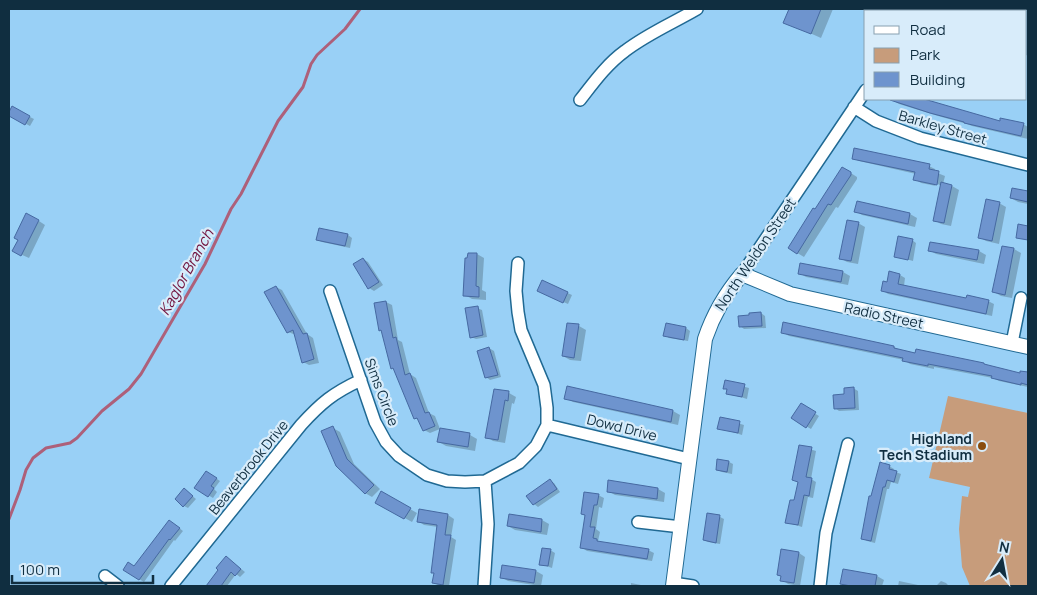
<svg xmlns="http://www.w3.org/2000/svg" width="1037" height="595" font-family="Manrope,sans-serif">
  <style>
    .green { fill: #c79c7b }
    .shadow { fill: #0003 }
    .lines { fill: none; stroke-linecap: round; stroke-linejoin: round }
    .stream { stroke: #ad607a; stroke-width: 3 }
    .building { fill: #6e94ce; stroke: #4669a1 }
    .minor-casing { stroke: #206993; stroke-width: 14 }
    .tertiary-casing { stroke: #206993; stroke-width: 16 }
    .minor { stroke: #fff; stroke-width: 11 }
    .tertiary { stroke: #fff; stroke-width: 14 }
    .poi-dot { fill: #8a4d0e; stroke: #d8ecfa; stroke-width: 2 }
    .labels { text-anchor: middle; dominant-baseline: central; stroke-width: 4.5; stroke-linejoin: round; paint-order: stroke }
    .street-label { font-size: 14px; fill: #102e40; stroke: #d8ecfa }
    .poi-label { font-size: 14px; font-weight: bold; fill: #102e40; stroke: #d8ecfa; text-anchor: end }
    .water-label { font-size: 15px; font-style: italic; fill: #71113d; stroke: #d8ecfa }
  </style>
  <rect width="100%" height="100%" fill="#99d0f6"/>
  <path class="green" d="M948,396L1028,413V586H970L962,567L959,529L962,496L968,497L970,487L929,478Z"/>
  <path class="shadow" d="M790,9H833L821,38L785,22Z
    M924,9H974L973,11H923Z
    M1003,9H1028V56L1026,55V11H1003Z
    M893,99H921L1001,123L1023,124L1028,127V139L972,126L967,124L938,116L899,104L892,100Z
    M12,108L34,119L30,126L9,115Z
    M853,158L929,166L935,169V172L945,176L943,184L952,186L959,190L951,226L941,224L934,220L941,186L932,180L931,182L936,186L921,183L915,179L916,174L859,161Z
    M843,168L857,177V179L838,208L836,207L804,257L789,248Z
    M1013,190L1028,193V204L1018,202L1011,198Z
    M858,203L910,214L917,218L915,227L862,215L856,211Z
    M999,203L1006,207L999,244L986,241L979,237Z
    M39,221L45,225L29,258L20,254L19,240Z
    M858,223L865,227L858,264L847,262L840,258Z
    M348,235L352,238L350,248L322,242L317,240Z
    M912,240L916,243L913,261L895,256Z
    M931,244L979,251L986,255L984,264L936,254L929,250Z
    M1003,247L1014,249L1021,253L1012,298L1001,296L994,292Z
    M469,254H477L484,258L482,290L486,292V300L472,299L465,295Z
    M363,259L368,262L383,285L374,291L369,288Z
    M843,272L850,276L848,285L806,277L799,273Z
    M900,275L905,278L904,286L967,300L988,301L994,304L992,316L888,294L882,290L888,284Z
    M543,282L572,295L568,304L543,293Z
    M276,287L282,290L307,334L313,338L319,363L309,365L303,362L296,335L288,332L266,293Z
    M386,302L392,305L398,340L402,342L410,374L416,378L429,413L435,416L440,429L430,433L424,430L420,420L415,418L395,370L392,368L383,332L380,330L376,304Z
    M477,308L482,310L487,337L476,339L471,337Z
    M761,313L765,316L766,328L744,329L740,326Z
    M568,324L579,326L586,330L581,361L570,360L563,356Z
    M667,325L686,328L690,331L688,341L669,338L665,335Z
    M782,332L894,347L901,351L1021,374V372L1028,374V387L999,381L993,378L934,367V369L910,364L904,360L789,336Z
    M489,348L494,351L501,377L490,380L486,377Z
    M726,382L749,388L747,399L727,393L728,390L724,388Z
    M568,388L673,411L680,415L678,425L573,402L566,398Z
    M853,388L858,391L859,410L839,411L835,408Z
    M495,390L509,393L516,397L514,404L512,403L505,443L493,441L487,437Z
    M801,405L819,416L811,429L792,418Z
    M721,418L744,425L742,435L719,428Z
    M333,428L340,432L354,464L380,489L372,497L365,493L338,466Z
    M441,430L470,435L477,439L475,451L446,446L439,442Z
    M800,446L816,451L811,479L816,482L813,498L808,497L802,527L786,522L795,502L799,482Z
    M729,462L733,464L732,474L722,472L717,470Z
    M889,466L894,469L893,471L901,474L898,484L891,482L889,489H887L875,543L867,541L862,538L872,498Z
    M211,475L220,481L214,489L217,492L213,498L196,488Z
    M550,481L554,483L560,492L538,507L534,504L528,496Z
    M658,489L665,493L664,502L615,495L608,491Z
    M185,490L196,499L188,508L184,506Z
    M382,493L417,513L412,522L376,502Z
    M598,495L604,498L602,508L599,507L596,529L600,532L598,541L602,543L648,550L654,553L652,561L587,551L581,547L586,516L582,513Z
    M448,515L454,519L451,537L456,540L449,586H440L434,583L435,574L432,572L438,527L424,525L418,521Z
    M510,515L542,520L549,524L547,535L515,530L508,526Z
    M708,515L720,517L724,519L720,544L708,542L704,540Z
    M174,524L183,531L175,541L174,540L144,582L139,579L135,567Z
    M550,550L555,553L552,568L540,564Z
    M799,553L805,557L800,586L788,584L782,580V577L778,575Z
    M230,560L245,572L240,577L236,574L227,586H208L220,570Z
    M503,566L536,571L543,575L541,586L508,581L501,577Z
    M877,576L884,580L882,586H846L842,584Z
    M899,581L918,585L921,586H898Z
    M941,581L946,583L949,586H936Z
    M631,583L641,585L643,586H631Z"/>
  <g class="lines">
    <path class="stream" d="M9,519L20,490L26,470L33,458L46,448L70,443L77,438L102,411L129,389L141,374L205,264L231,209L241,194L278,121L303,87L311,64L317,55L345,29L360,9"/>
  </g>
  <path class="building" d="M789,9H821L811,34L783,23Z
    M890,99H924L1000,121V118L1024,123L1021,136L964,123V122L930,113L890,100Z
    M12,106L30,116L25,125L9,116V112Z
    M854,148L930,164L929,169L939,171L937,185L913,180L915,172L852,159Z
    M842,167L851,172V175L831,205L828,204L797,254L788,248L813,208L815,209Z
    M941,182L952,185L944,223L933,221Z
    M1012,188L1028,191V202L1010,198Z
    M986,199L1000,202L992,241L978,238Z
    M857,201L910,213L908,224L854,212Z
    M26,213L39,220L21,256L12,251L18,240L14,238Z
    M847,220L859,222L851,261L839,259Z
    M1018,224L1028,226V240L1016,238Z
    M319,228L348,234L345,246L316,240Z
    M898,236L913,239L908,260L894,257Z
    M930,242L979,250L977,260L928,251Z
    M1002,246L1014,248L1005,295L992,292Z
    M468,253H477L476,286L479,287V297L463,296L465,258H467Z
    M363,258L379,282L368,289L353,264Z
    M800,263L843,271L841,282L798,274Z
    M889,271L900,274L898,284L966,298L967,295L989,300L986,314L881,291L883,281L887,282Z
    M542,280L568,292L563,303L537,291Z
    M276,286L303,334L307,333L314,359L302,363L293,330L287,333L264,292Z
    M386,301L393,338L396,337L405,375L410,373L425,413L429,412L435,426L423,431L417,418L414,419L393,368L391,369L381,330L379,331L374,303Z
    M478,306L483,335L470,338L465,308Z
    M761,312L762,326L739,327L738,316L749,315V313Z
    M783,322L894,346V348L915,353L916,349L984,363V364L1020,373V371L1028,372V385L1021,383V385L991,378L992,376L928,364V366L902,361L903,358L781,333Z
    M567,323L579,324L574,358L562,356Z
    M666,323L686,327L684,340L663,336Z
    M489,347L498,375L485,378L477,351Z
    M725,380L745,384L742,397L726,394L727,389H723Z
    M567,386L673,410L671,422L564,399Z
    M854,387L855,408L834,409L833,395L844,394V388Z
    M494,389L509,391L508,401L505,400L498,440L485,438Z
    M801,403L816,412L806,428L791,418Z
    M720,417L740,421L738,433L717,429Z
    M333,426L347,459L374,485L365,494L336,466L321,431Z
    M440,428L470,433L468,447L437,442Z
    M799,445L812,447L806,477L812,478L809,496L804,495L798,525L785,523L790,500H794L798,482L792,480Z
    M717,459L729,461L727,472L716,470Z
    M880,462L890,465L889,469L897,471L894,482L887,480L885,487H883L871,541L861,539L869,496H871Z
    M206,471L217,478L211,486L214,488L208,497L194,488Z
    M550,479L557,489L533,505L526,496Z
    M608,480L658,488L657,499L607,492Z
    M184,488L193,496L183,507L175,499Z
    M381,491L411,508L404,519L375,503Z
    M584,492L599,494L597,505H594L590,527H595L593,538L597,539V541L649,549L647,559L580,548L585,515L581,514Z
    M419,509L448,514L445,535H451L443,585L432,583L434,573H431L437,525L417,522Z
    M707,513L720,515L716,543L703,540Z
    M509,514L542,519L541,532L507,526Z
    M169,520L180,528L170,540L169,539L139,580L123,570L128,562L134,566Z
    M542,548L551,549L548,566L539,565Z
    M781,549L799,552L794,583L780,581L781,576L777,575Z
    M226,556L241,569L235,576L231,572L221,586H206L218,570L216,568Z
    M502,565L536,570L534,583L500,578Z
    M843,569L877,575L875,586H851L840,584Z"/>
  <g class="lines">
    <g class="minor-casing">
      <path id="minor" d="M580,100C594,82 607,64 625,51C647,34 673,23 697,9
        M854,107L876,121L920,138L1028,165
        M742,274L866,90
        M330,291L375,422L386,442L399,456L427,475L447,481L465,482L485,481L519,463L536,446L547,425V408L544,385L521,330L518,312L516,291L518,263
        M1012,343L1021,298
        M547,425L689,459
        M638,522L681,527
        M105,576L118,586
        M673,583L693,586
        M171,586L301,425C321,403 333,393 361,380
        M484,586L488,524L485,481
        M820,586L826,533L848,444"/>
    </g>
    <g class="tertiary-casing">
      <path id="tertiary" d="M673,586L705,339C713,315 725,294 742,274L790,294L1028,347"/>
    </g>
    <use href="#minor" class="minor"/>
    <use href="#tertiary" class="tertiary"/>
  </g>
  <circle class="poi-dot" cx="982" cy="446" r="5"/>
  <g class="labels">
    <g class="street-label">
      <text transform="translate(943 127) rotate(16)">Barkley Street</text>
      <text transform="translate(755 254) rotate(-56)">North Weldon Street</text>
      <text transform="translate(884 315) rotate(12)">Radio Street</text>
      <text transform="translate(382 392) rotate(69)">Sims Circle</text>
      <text transform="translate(622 427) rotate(14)">Dowd Drive</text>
      <text transform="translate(248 467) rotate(-51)">Beaverbrook Drive</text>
    </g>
    <g class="poi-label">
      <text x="972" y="438">Highland<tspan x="972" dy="16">Tech Stadium</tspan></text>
    </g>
    <g class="water-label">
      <text transform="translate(186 272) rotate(-61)">Kaglor Branch</text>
    </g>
  </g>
  <rect width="1037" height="595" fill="none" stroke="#102e40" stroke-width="20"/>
  <rect x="864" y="10" width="162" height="90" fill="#d8ecfa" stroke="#88a0b0"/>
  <rect x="874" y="26" width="25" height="8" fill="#ffffff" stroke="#88a0b0"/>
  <text x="910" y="35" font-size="15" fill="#102e40">Road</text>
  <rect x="874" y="48" width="25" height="15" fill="#c79c7b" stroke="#88a0b0"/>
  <text x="910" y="60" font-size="15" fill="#102e40">Park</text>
  <rect x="874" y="72" width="25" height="15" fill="#6e94ce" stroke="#88a0b0"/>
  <text x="910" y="85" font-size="15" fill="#102e40">Building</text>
  <g transform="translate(1002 560) rotate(11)" stroke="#d8ecfa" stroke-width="4" paint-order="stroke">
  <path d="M0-4L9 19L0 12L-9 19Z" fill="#102e40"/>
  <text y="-8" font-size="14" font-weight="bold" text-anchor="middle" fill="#102e40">N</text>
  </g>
  <path d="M12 575v8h141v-8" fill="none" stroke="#102e40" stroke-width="2.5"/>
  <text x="20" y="575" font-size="15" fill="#102e40" stroke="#d8ecfa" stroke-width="4" paint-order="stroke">100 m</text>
</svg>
